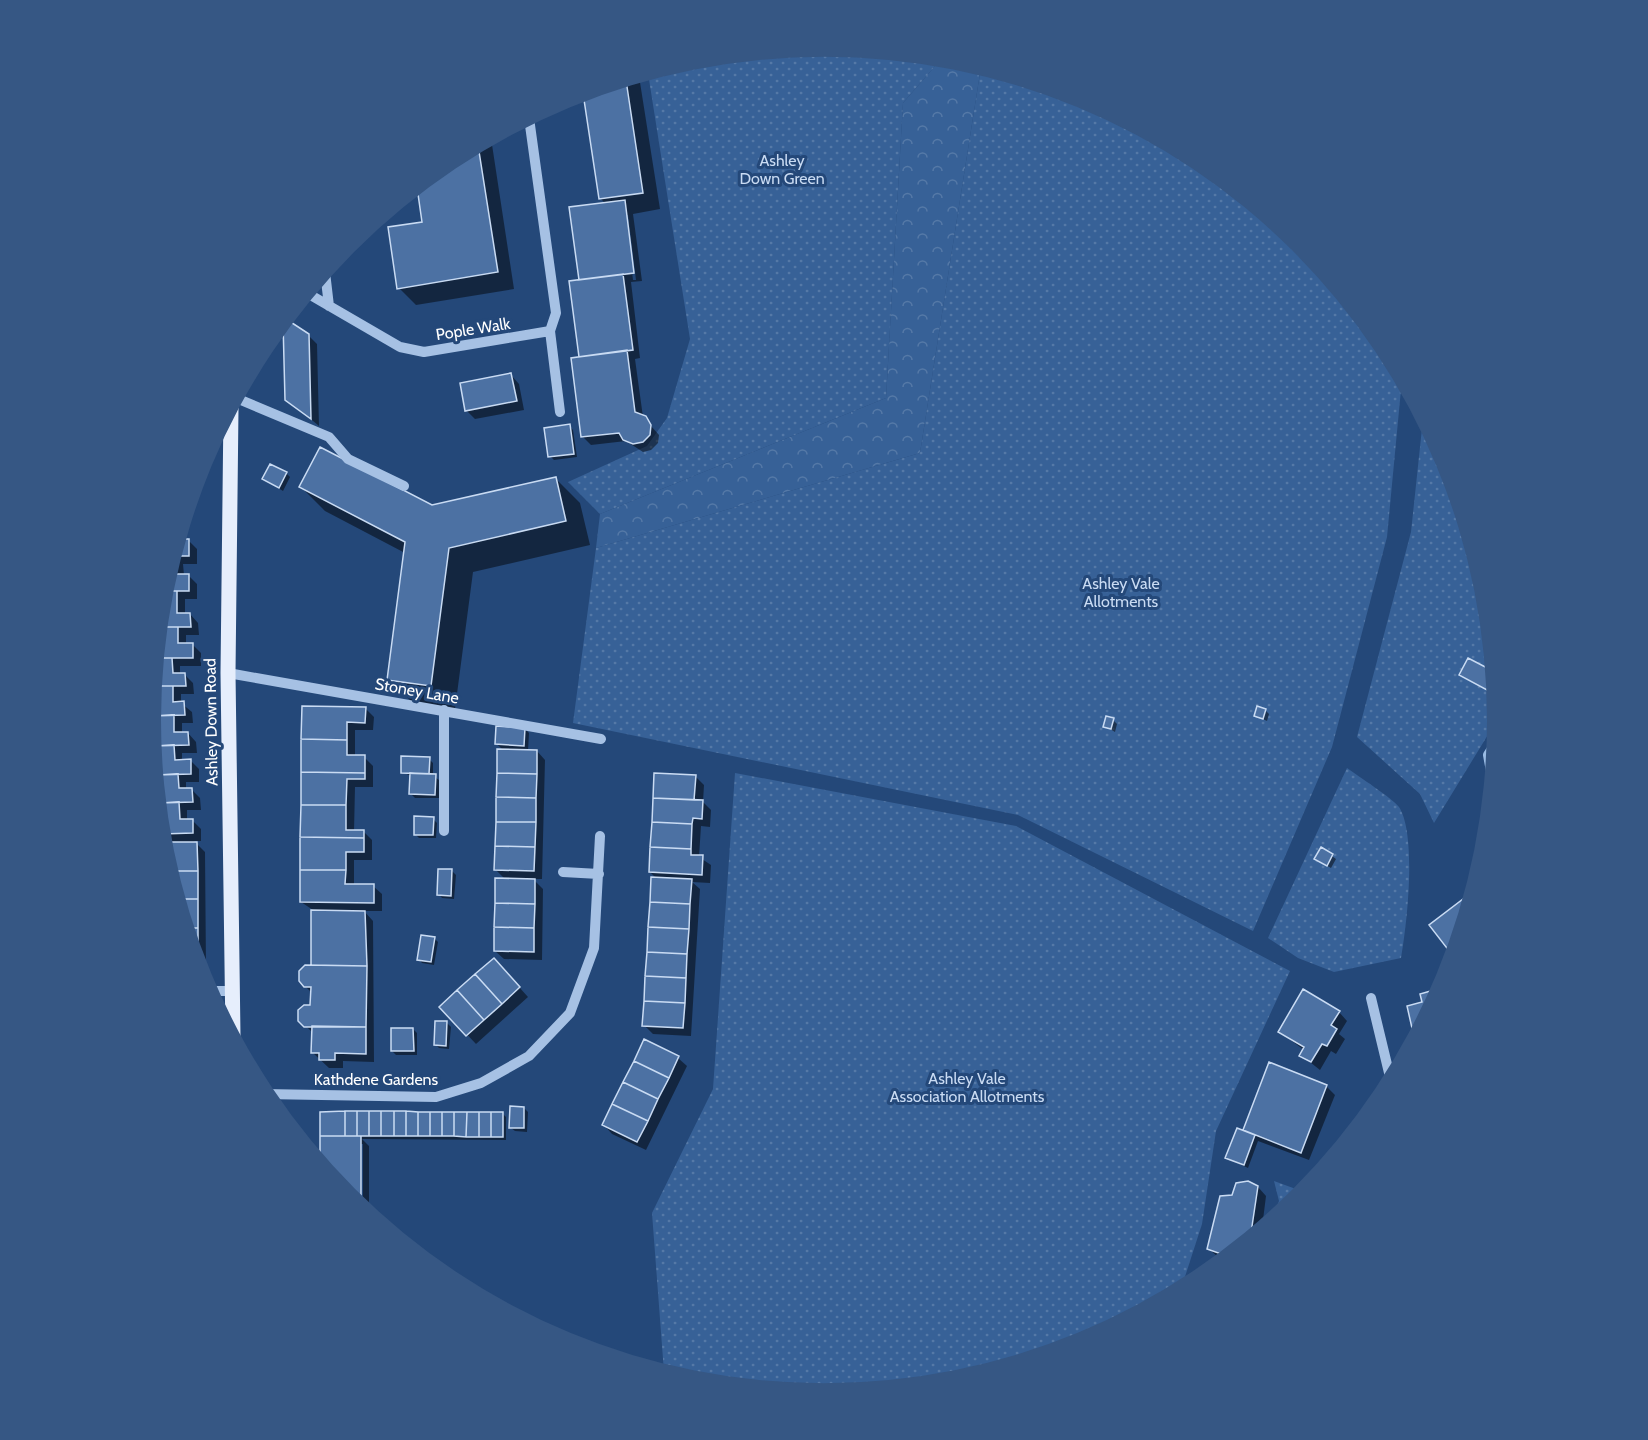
<svg xmlns="http://www.w3.org/2000/svg" width="1648" height="1440" font-family="Cabin,sans-serif">
  <style>
    .forest { fill: url(#forest-crowns) }
    .park { fill: url(#park-dots) }
    .shadow { fill: #0007; fill-rule: evenodd }
    .lines { fill: none; stroke-linecap: round; stroke-linejoin: round }
    .stream { stroke: #9abce5; stroke-width: 10 }
    .building { fill: #4c71a3; stroke: #c9dbf3; stroke-width: 1.5 }
    .minor { stroke: #a6c1e4; stroke-width: 10 }
    .major { stroke: #e6eefc; stroke-width: 15 }
    .labels { text-anchor: middle; dominant-baseline: central; stroke-width: 6; stroke-linejoin: round; paint-order: stroke }
    .park-label { font-size: 16px; fill: #c9dbf3; stroke: #244879 }
    .street-label { font-size: 16px; fill: #fff; stroke: #244879 }
  </style>
  <defs>
    <pattern id="forest-crowns" width="20" height="18" patternUnits="userSpaceOnUse" patternTransform="scale(1.5)"><rect width="20" height="18" fill="#376197"/><path d="M2 6a3 3 0 1 1 6 0M12 15a3 3 0 1 1 6 0" fill="none" stroke="#5579a7"/></pattern>
    <pattern id="park-dots" width="8" height="8" patternUnits="userSpaceOnUse" patternTransform="scale(1.5)"><rect width="8" height="8" fill="#376197"/><path d="M2 2h.1M6 6h.1" fill="none" stroke="#5579a7" stroke-width="1.8" stroke-linecap="round"/></pattern>
  </defs>
  <rect width="100%" height="100%" fill="#244879"/>
  <path class="forest" d="M942,58L981,67L920,453L596,548L600,514L886,398L903,103Z"/>
  <path class="park" d="M824,47L942,58L903,103L886,398L600,514L568,482L647,446L667,418L690,339L648,73L693,59Z
    M981,67L1082,98L1198,160L1300,244L1384,346L1402,379L1387,537L1332,747L1253,931L1018,815L573,723L596,548L920,453Z
    M1423,419L1446,463L1485,589L1497,720L1434,823L1420,794L1357,737L1411,532Z
    M1347,768C1359,777 1391,797 1399,807C1417,835 1407,925 1401,958L1334,972L1298,958L1268,938Z
    M735,773L1016,826L1290,971L1216,1131L1202,1224L1181,1289L1081,1342L955,1381L824,1393L692,1380L664,1372L652,1213L713,1089Z
    M1274,1181L1304,1192L1271,1220L1279,1201Z"/>
  <path class="shadow" d="M639,76L660,209L633,214L642,281L631,282L640,358L635,359L643,417L659,435L658,443L651,450L643,452L626,441L591,445L583,437L580,358L581,281L606,204L601,199L584,92ZM625,215H628L636,280H633Z
    M491,138L514,289L416,305L399,288L424,223L418,186L450,160Z
    M308,335L317,344L319,426L287,399Z
    M511,375L519,384L524,410L475,419L466,410Z
    M569,426L573,430L577,457L554,460L550,456Z
    M286,473L290,477L283,491L264,479Z
    M555,478L580,503L590,545L473,572L455,709L414,704L389,679L405,553L325,511L301,487L432,507Z
    M183,524L184,540H188L197,549V564H183L184,575H188L197,584V599H185V615L190,614L198,623L199,635H186V644H192L201,653V666H180V674H184L193,683L194,694H181V703L192,712L193,723H182V733H188L196,742L197,753H182V761L190,760L199,769V782H186V790H192L200,798L201,810H187V821L192,820L201,829V841H194L205,852L206,969H199L163,851L151,720L164,588Z
    M1493,673L1494,687L1491,692L1461,675Z
    M303,708H365L374,717L373,730H355V757H364L373,766V787H355L354,832H364L372,840V860H354V885L373,886L382,894V911H364L373,921L374,1062L343,1061V1068H329L313,1053V1033L300,1020L312,1006V993L300,981L312,967L313,910L301,902Z
    M1265,710L1269,714L1267,721L1256,716Z
    M1113,720L1117,724L1115,732L1105,726Z
    M525,729L529,733L528,751H537L545,760L542,879H533L543,889L542,960L504,959L495,951L506,880L496,870L503,750L497,744Z
    M429,759L433,763V776L439,780V798H415L411,794V776L402,772Z
    M695,776L704,785L703,802L711,810L710,827L701,826L699,857L711,865L710,883L692,882L700,889L691,1036L653,1034L644,1025L657,879L650,872Z
    M433,819L437,823L436,838H419L415,834Z
    M1322,849L1336,859L1331,868L1320,862Z
    M452,871L456,875L454,899L442,898L439,894Z
    M434,938L438,942L434,965L422,963L419,959Z
    M502,968L528,997L476,1044L441,1007Z
    M1339,1012L1347,1021L1339,1034L1345,1039L1336,1054L1331,1051L1320,1070L1301,1055L1304,1050L1280,1032Z
    M447,1023L451,1027L449,1049L439,1048L435,1044Z
    M413,1029L417,1033V1055H396L392,1051Z
    M645,1041L678,1058L687,1066L646,1150L612,1134L604,1125Z
    M1270,1064L1326,1086L1335,1095L1309,1160L1258,1141L1248,1168L1227,1158L1244,1132Z
    M524,1108L528,1112L527,1132L515,1131L511,1128Z
    M322,1113H502L506,1117V1140L362,1139L369,1146V1214L363,1209V1144H360V1206L348,1196L315,1156H322Z
    M1258,1187L1266,1196L1262,1228L1223,1259L1218,1257L1209,1249Z"/>
  <g class="lines">
    <path class="stream" d="M1492,777L1488,755L1495,744"/>
  </g>
  <path class="building" d="M626,80L643,193L599,199L583,93Z
    M478,145L498,272L397,289L388,227L422,222L417,187L450,160Z
    M625,200L634,273L579,280L569,207Z
    M623,274L633,350L579,357L569,281Z
    M286,319L309,334L311,419L285,400L283,322Z
    M627,350L635,412L646,416L651,425L650,435L643,442L633,444L623,440L619,433L581,437L571,358Z
    M511,373L517,401L465,411L460,383Z
    M570,424L574,454L548,457L544,428Z
    M320,447L432,505L556,477L566,521L449,548L431,686L387,680L405,542L299,487Z
    M270,464L287,472L279,488L262,479Z
    M179,539H189V556H173Z
    M173,556L176,574H189V591H163Z
    M163,591H177V613H190L191,627H160Z
    M160,627H178V643H193V658H157Z
    M157,658H172L173,673H185L186,686H154Z
    M1468,658L1493,671V678L1487,690L1459,675Z
    M154,686H173V702L184,701L185,715L151,716Z
    M302,706L366,707L365,723L347,722V740L301,739Z
    M1257,706L1266,709L1263,719L1254,716Z
    M174,715V732H188L189,745L153,746L151,716Z
    M1106,716L1114,718L1111,729L1103,727Z
    M496,726L525,728L524,746L495,744Z
    M301,739L347,740V755H365V773L301,772Z
    M174,745L175,760L191,759V774L156,775L153,746Z
    M497,749L537,750V774L497,773Z
    M401,756L430,757L429,774L401,773Z
    M301,772L365,773V779H347L346,805H301Z
    M410,773L436,774L435,795L409,794Z
    M497,773L537,774L536,798L496,797Z
    M654,773L696,775L694,800L653,798Z
    M178,774L179,788H192L193,802L159,803L156,775Z
    M496,797L536,798V822H496Z
    M653,798L703,800L702,819L693,818L692,824L652,822Z
    M179,802L180,819H193V833L162,834L159,803Z
    M301,805H346V830H364V838L300,837Z
    M414,816L434,817L433,835H414Z
    M496,822H536L535,847L495,846Z
    M652,822L692,824L691,849L650,847Z
    M300,837L364,838V852H346V870H300Z
    M162,842H197L198,871H169Z
    M495,846L535,847L534,871L494,870Z
    M650,847L691,849V855H703L702,875L649,872Z
    M1321,847L1333,854L1327,866L1314,859Z
    M438,869H452L451,896L437,895Z
    M300,870H346L345,884H374V903L300,902Z
    M169,871H198V899H178Z
    M651,877L692,879L690,904L650,902Z
    M495,878L535,879V904L495,903Z
    M1467,896L1470,899L1453,956L1429,925Z
    M178,899H198V928H187Z
    M650,902L690,904L689,929L648,927Z
    M495,903L535,904L534,928L494,927Z
    M311,910L365,911L367,966L311,965Z
    M494,927L534,928V952L494,951Z
    M648,927L689,929L687,954L647,952Z
    M187,928H198V960H197Z
    M421,935L435,937L431,962L417,960Z
    M647,952L687,954L686,978L645,976Z
    M494,958L520,987L502,1004L475,974Z
    M305,965L367,966L366,1027H304L298,1021V1010L304,1005H310L311,987H304L299,981V971Z
    M475,974L502,1004L484,1020L457,990Z
    M645,976L686,978L685,1003L644,1001Z
    M1441,988L1414,1037L1407,1006L1422,1002L1420,994Z
    M1303,989L1340,1011L1331,1025L1337,1029L1327,1046L1322,1044L1311,1062L1299,1056L1304,1047L1278,1032Z
    M457,990L484,1020L466,1036L439,1007Z
    M644,1001L685,1003L683,1028L642,1026Z
    M435,1021H447L446,1046L434,1045Z
    M312,1026L366,1027V1054L335,1053V1060H319V1053H311Z
    M391,1028H413L414,1051H391Z
    M644,1039L679,1056L669,1078L634,1061Z
    M634,1061L669,1078L658,1099L623,1082Z
    M1269,1062L1327,1085L1301,1153L1243,1130Z
    M623,1082L658,1099L648,1121L612,1104Z
    M612,1104L648,1121L637,1142L602,1125Z
    M510,1106L524,1107V1128H509Z
    M345,1111V1136H320V1112Z
    M345,1111H357V1136H345Z
    M357,1111H369V1136H357Z
    M369,1111H381V1136H369Z
    M381,1111H394V1136H381Z
    M394,1111H406V1136H394Z
    M406,1111L418,1112V1136H406Z
    M418,1112H430V1136H418Z
    M430,1112H442V1136H430Z
    M442,1112H454V1136H442Z
    M454,1112H467L466,1137L454,1136Z
    M467,1112H479V1137H466Z
    M479,1112H491V1137H479Z
    M491,1112H503V1137H491Z
    M1237,1128L1255,1135L1244,1165L1225,1158Z
    M320,1136H361V1202H354L348,1196L314,1154H320Z
    M1248,1181L1258,1186L1251,1233L1235,1250L1224,1255L1207,1249L1220,1196L1232,1195L1236,1183Z"/>
  <g class="lines">
    <path class="minor" d="M529,118L556,313L550,331L560,412
      M325,272L329,306
      M307,293L400,347L424,352L550,331
      M236,398L329,437L348,459L404,486
      M228,673L601,739
      M444,710V831
      M563,872L599,874
      M209,991H233
      M1371,998L1391,1081
      M264,1094L436,1097L481,1083L529,1056L570,1013L594,948L600,836"/>
    <path class="major" d="M231,408L228,673L233,1036"/>
  </g>
  <g class="labels">
    <g class="park-label">
      <text x="782" y="160">Ashley<tspan x="782" dy="18">Down Green</tspan></text>
      <text x="1121" y="583">Ashley Vale<tspan x="1121" dy="18">Allotments</tspan></text>
      <text x="967" y="1078">Ashley Vale<tspan x="967" dy="18">Association Allotments</tspan></text>
    </g>
    <g class="street-label">
      <text transform="translate(473 329) rotate(-9)">Pople Walk</text>
      <text transform="translate(417 691) rotate(10)">Stoney Lane</text>
      <text transform="translate(211 722) rotate(-91)">Ashley Down Road</text>
      <text x="376" y="1079">Kathdene Gardens</text>
    </g>
  </g>
  <path d="M0 0H1648V1440H0ZM161 720a663 663 0 1 1 1326 0a663 663 0 1 1-1326 0Z" fill="#365784" fill-rule="evenodd"/>
</svg>
